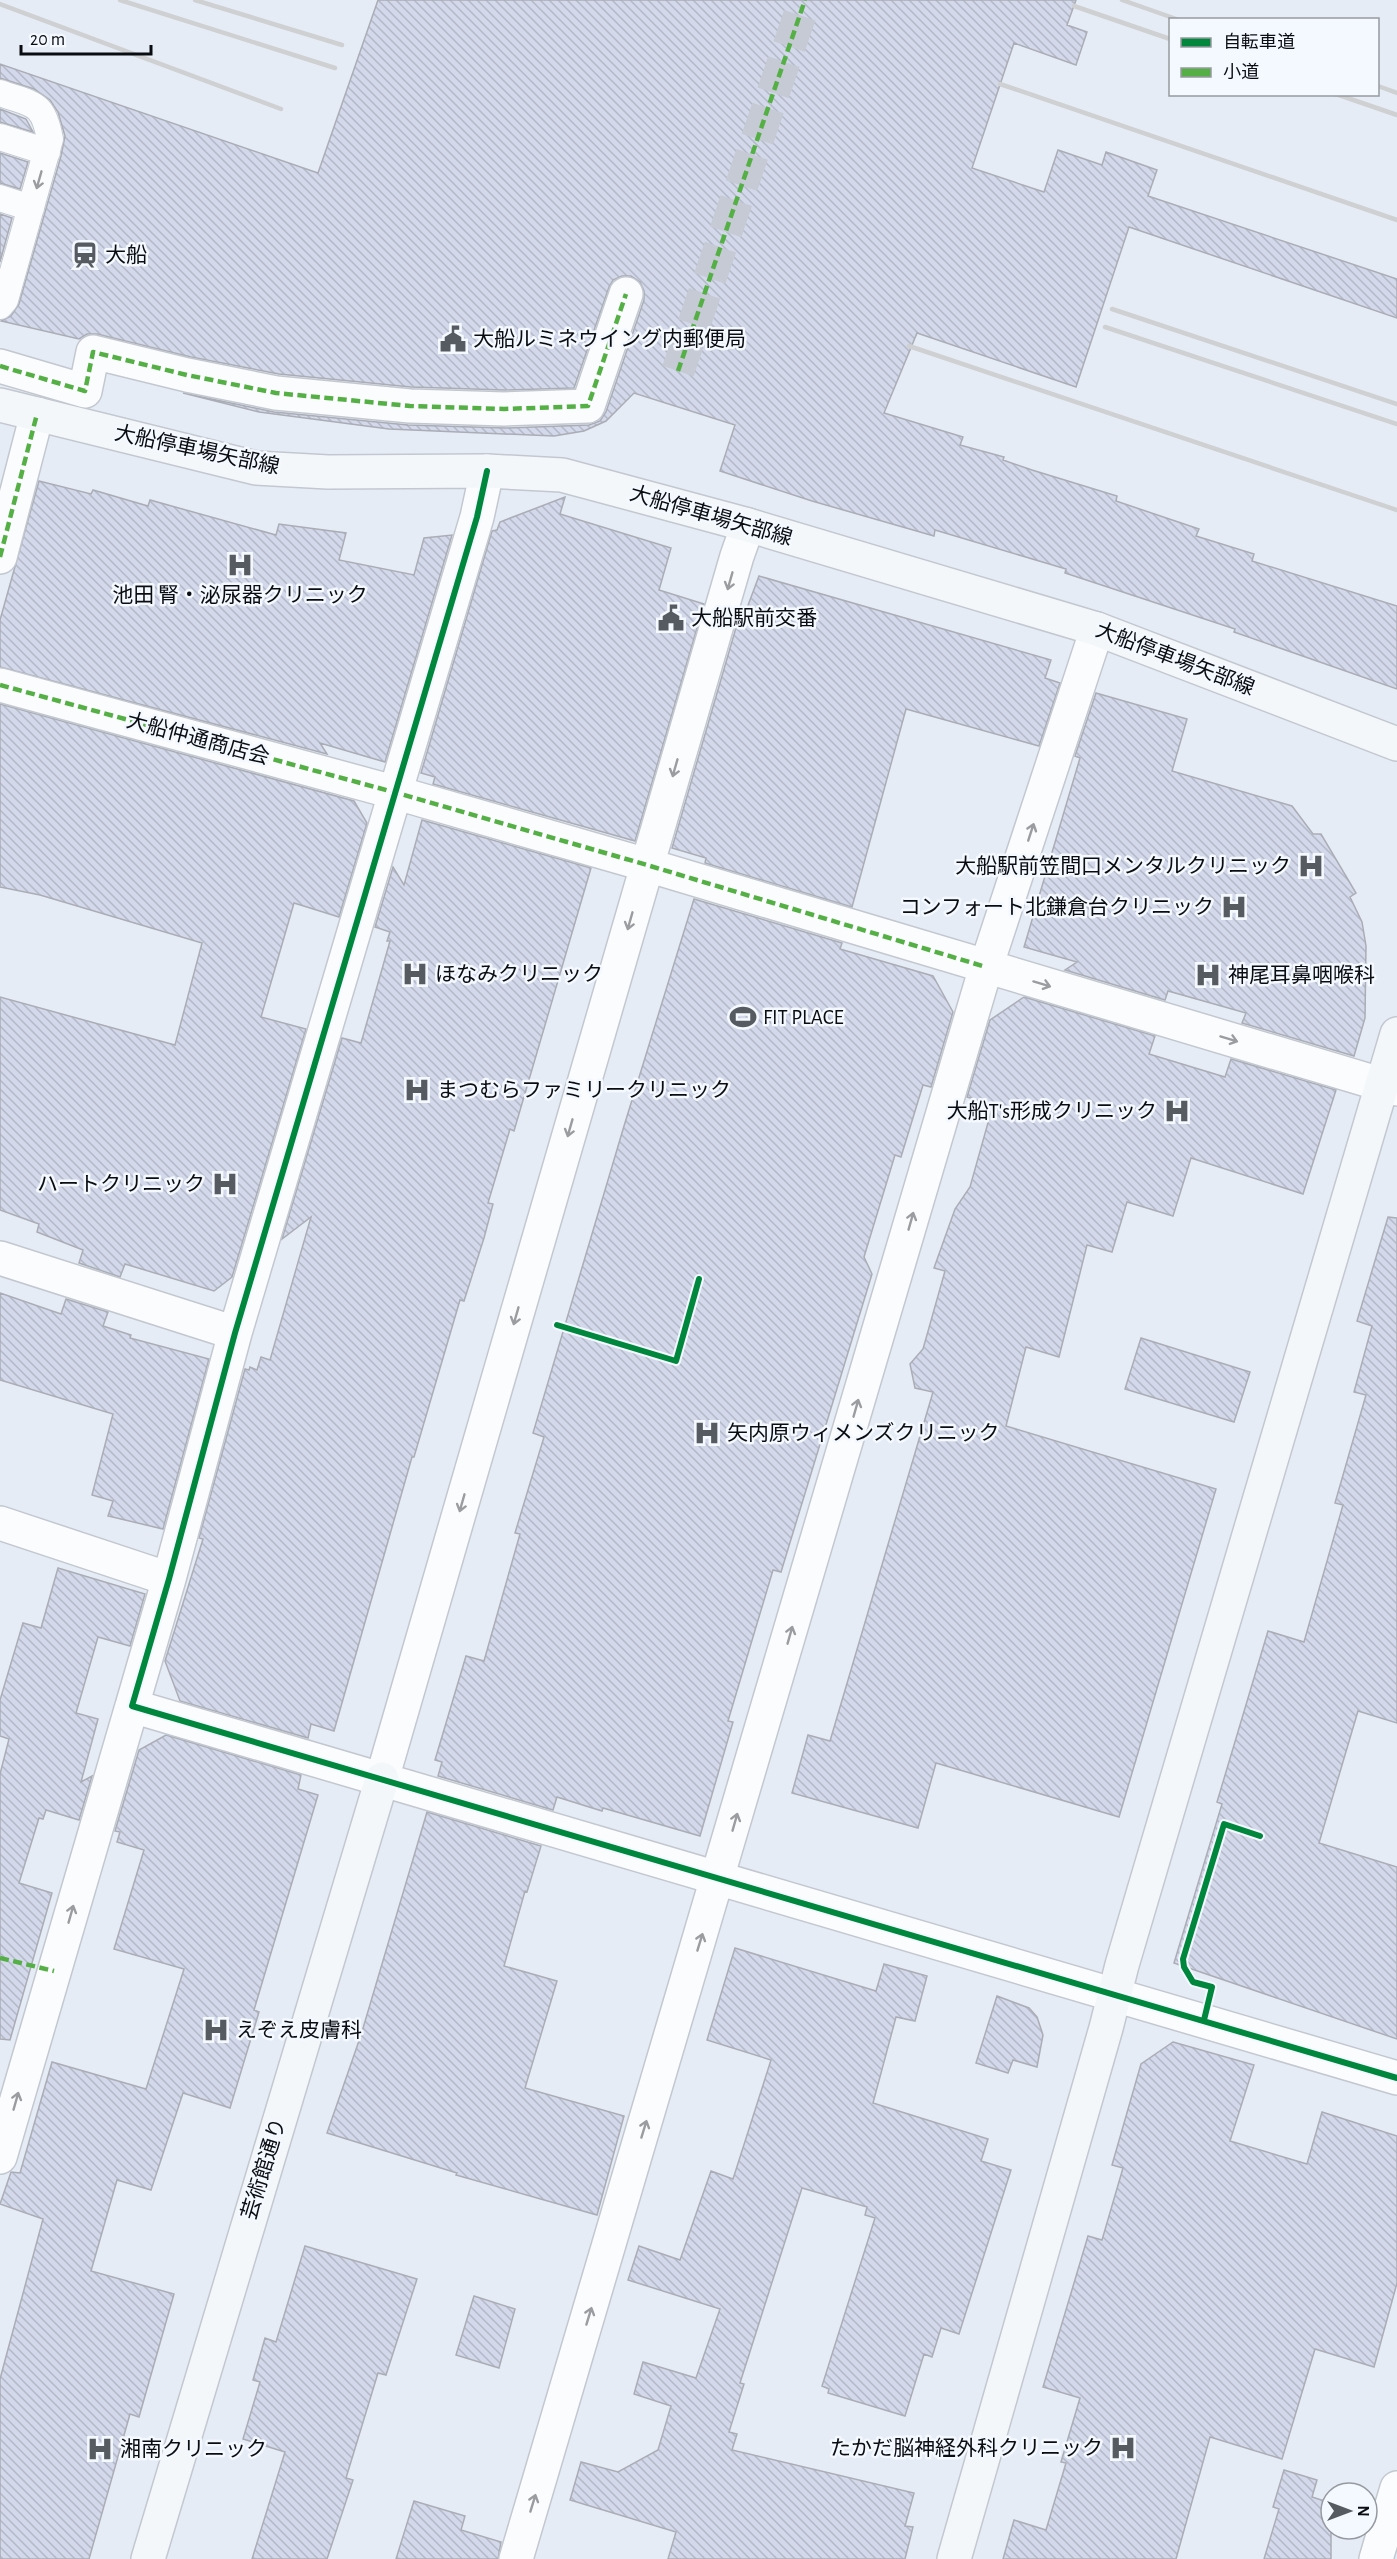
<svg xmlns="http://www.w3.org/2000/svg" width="1397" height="2559" font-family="'Alegreya Sans','Noto Sans JP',sans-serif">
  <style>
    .building { fill: url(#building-back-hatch); stroke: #aaadb5; stroke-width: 1.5 }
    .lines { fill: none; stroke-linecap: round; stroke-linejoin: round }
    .street-tunnel { stroke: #c5cad4; stroke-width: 33; stroke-dasharray: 33 16; stroke-linecap: butt }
    .lane-casing { stroke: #c3c8d0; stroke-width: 28 }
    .street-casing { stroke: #c3c8d0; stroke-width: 36 }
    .secondary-casing { stroke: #c3c8d0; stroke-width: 36 }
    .lane { stroke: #fbfcfe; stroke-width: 26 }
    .street { stroke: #fbfcfe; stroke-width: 33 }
    .secondary { stroke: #f4f7fa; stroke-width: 33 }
    .rail { stroke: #ced0d2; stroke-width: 4.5 }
    .quiet { stroke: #54b044; stroke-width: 4.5; stroke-dasharray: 9 4.5; stroke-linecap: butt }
    .cycleway-casing { stroke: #f4f8ff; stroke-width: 10 }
    .cycleway { stroke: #00873e; stroke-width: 6 }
    .oneway { stroke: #9a9c9f }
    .labels { text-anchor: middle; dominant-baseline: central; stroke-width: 5; stroke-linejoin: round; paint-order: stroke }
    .poi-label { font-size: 21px; fill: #090c11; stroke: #f4f8ff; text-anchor: start }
    .street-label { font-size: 21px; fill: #090c11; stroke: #f4f8ff }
  </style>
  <defs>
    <pattern id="building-back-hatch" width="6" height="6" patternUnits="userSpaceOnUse" patternTransform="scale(1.5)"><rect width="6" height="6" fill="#d3d8ea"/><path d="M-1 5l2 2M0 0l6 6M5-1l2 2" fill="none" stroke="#b4b8c8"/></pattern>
  </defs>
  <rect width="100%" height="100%" fill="#e6ecf6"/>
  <path class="building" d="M378,0H1076L1067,25L1087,32L1076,65L1014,43L972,168L1044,192L1058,150L1102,165L1106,152L1157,170L1148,196L1397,279V318L1129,227L1076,387L917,333L884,413L963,437L960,445L1004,457L1003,460L1032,470L1117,496L1116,501L1199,529L1196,536L1254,554L1252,561L1397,606V689L1234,632L1235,629L1065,573L1066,569L935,530L934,536L812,501L720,471L735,425L634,393L606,421L584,431L554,436L389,429L259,412L183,393L274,412L408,425L505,428L589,425L600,421L606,412L644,300V291L640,282L631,276H622L613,280L609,287L574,388L504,390L411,387L279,374L191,357L97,334H87L79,339L1,321L11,316L19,304L61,156L65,136L58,112L50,100L34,89L0,78V64L318,173Z
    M0,109L26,119L33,132L0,122Z
    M0,153L28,162L20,189L0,183Z
    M0,214L12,218L0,262Z
    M39,481L91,494L93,490L148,506L150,500L276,535L279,524L346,533L339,560L414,575L424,538L452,535L385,762L320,743L327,754L0,667V620Z
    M565,497L560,514L671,548L659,590L704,604L635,841L433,784L435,777L421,773L492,531L497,530L500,522Z
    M759,576L1051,660L1045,678L1060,683L1039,746L906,709L852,907L705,863L706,858L672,848L740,614L744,616Z
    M1096,693L1187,719L1172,771L1292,806L1313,834H1321L1356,893L1350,897L1362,922L1366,946L1365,1018L1354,1056L1242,1023L1246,1013L1168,991L1165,1000L1065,970L1077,962L1024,947L1080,758L1075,756Z
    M0,704L354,801L367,823L339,917L294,903L261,1017L306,1029L232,1277L214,1291L125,1264L120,1277L79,1263L83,1250L37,1232L39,1224L0,1210V997L175,1045L202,943L40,895L0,887Z
    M422,820L591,868L514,1131L510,1129L488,1203L493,1204L484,1238L464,1301L460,1300L414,1457H412L334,1731L311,1724L308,1738L180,1701L165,1661L203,1539L199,1538L245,1369L249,1370L250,1367L257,1370L261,1357L270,1360L311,1217L282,1239L342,1038L361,1043L390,941H387L390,932L375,927L393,867L404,885Z
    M694,899L842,943L840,949L933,976L953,1012L931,1087L923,1085L901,1157L895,1155L864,1257L872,1274L781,1572L773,1570L728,1721L733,1722L700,1836L603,1808L602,1811L557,1797L553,1810L438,1776L442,1762L435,1760L466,1656L484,1661L520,1534L515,1533L544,1437L533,1433L624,1126Z
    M1024,997L1155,1036L1149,1054L1225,1077L1231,1059L1336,1090L1303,1194L1191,1158L1173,1216L1127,1202L1112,1252L1087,1245L1059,1357L1026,1347L1006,1426L1216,1489L1119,1817L936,1763L918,1828L792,1793L808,1735L830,1741L933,1392L915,1388L910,1364L923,1349L945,1271L934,1268L955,1209L970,1187L993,1105L967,1097L990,1020Z
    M1388,1217L1397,1218V1723L1358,1711L1319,1843L1397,1867V2039L1174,1963L1222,1804L1217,1802L1268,1631L1304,1642L1343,1505L1335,1503L1366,1395L1354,1392L1372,1326L1357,1321Z
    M0,1293L61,1314L66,1299L108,1312L103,1326L131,1335L130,1338L209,1359L163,1529L108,1516L113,1501L92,1495L113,1414L0,1380Z
    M1141,1338L1250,1372L1234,1422L1125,1389Z
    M58,1568L145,1594L130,1646L98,1637L76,1713L98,1719L81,1782L92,1776L79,1820L46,1810L43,1819L39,1818L19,1883L52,1893L10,2040L0,2039V1774L9,1739L0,1736V1700L23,1623L41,1628Z
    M166,1735L301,1775L298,1789L318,1795L254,2010L259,2012L230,2108L183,2093L151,2190L117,2180L91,2271L174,2294L139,2417L130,2414L89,2559H0V2379L43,2219L0,2204L11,2172L20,2173L52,2062L146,2089L184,1969L114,1949L144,1850L117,1842L120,1832L115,1831L139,1750Z
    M427,1812L541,1846L527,1892L525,1891L504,1966L557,1981L525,2088L624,2116L597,2215L456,2175L457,2173L327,2133L361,2035Z
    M735,1948L876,1991L884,1964L927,1976L915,2021L896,2017L873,2103L988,2139L981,2161L1011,2170L959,2334L941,2328L932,2357L924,2354L905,2416L828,2393L829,2389L822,2386L875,2218L865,2215L867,2207L802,2188L740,2383L744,2384L729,2432L737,2434L732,2450L914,2493L905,2526L913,2527L905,2559H668L676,2532L570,2500L581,2462L618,2472L658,2450L671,2406L634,2394L643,2362L696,2378L720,2309L628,2280L639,2246L680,2260L711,2171L733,2179L771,2060L707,2040Z
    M997,1996L1029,2008L1037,2017L1043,2035L1037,2067L1013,2060L1008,2073L976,2063Z
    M1173,2042L1254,2065L1230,2141L1307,2164L1322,2112L1397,2136V2283L1374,2367L1315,2349L1282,2459L1210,2437L1176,2559H1003L1014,2520L1046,2530L1066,2463L1061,2462L1080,2398L1043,2387L1088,2236L1102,2240L1123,2168L1112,2165L1141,2064Z
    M305,2246L417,2279L386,2375L378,2373L346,2478L353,2480L327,2559H252L285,2452L243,2439L260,2382L253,2380L265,2338L276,2342Z
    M474,2296L515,2309L499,2368L456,2355Z
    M1284,2470L1317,2480L1312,2497L1331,2503V2559H1264L1279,2509L1273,2507Z
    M414,2501L465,2516L461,2530L501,2542L498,2559H396Z"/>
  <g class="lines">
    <path class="street-tunnel" d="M678,371L805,0"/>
    <g class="lane-casing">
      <path id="lane" d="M0,93C33,105 43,101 50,139L5,300L0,306
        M0,137L47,152
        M0,198L31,208"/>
    </g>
    <g class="street-casing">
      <path id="street" d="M0,366L85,391L93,352L187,375L276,393L410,406L504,409L588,406L626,294
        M487,471L477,517L235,1333L169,1579L132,1706L1397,2078
        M0,557L37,414
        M0,685L397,793L647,865L1397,1089
        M0,1258L235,1333
        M0,1523L169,1579
        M382,1779L737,556L748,525
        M0,2157L132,1706
        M516,2559L986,967L1097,629
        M1376,2559L1397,2488"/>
    </g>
    <g class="secondary-casing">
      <path id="secondary" d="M0,405L256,468L328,472L487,471L562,475L748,525L1097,629L1397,744
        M148,2559L382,1779
        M954,2559L1106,2028L1122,1965L1397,1034"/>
    </g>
    <use href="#lane" class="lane"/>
    <use href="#street" class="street"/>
    <use href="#secondary" class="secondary"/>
    <path class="rail" d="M120,0L335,68
      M195,0L342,45
      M1122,0L1179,20
      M0,4L281,109
      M1074,6L1170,39
      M1000,84L1397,220
      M1378,86L1397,93
      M1336,94L1397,115
      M1112,309L1397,404
      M1105,327L1397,424
      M909,346L1397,510"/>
    <path class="quiet" d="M0,366L85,391L93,352L187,375L276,393L410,406L504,409L588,406L626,294
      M678,371L805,0
      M0,557L37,414
      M0,685L397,793L647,865L986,967
      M0,1958L54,1971"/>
    <g class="cycleway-casing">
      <path id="cycleway" d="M487,471L477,517L235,1333L169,1579L132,1706L1397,2078
        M557,1325L676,1361L699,1279
        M1204,2020L1212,1987L1193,1982L1184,1967L1183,1959L1224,1824L1260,1836"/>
    </g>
    <use href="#cycleway" class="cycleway"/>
  </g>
  <defs><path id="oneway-shaft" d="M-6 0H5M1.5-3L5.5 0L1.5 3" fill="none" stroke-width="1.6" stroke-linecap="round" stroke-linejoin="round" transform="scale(1.5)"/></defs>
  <g class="oneway">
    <use href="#oneway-shaft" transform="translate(39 180) rotate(106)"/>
    <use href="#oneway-shaft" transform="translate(730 581) rotate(106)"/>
    <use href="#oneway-shaft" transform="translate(675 768) rotate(106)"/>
    <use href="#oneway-shaft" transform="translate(1031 832) rotate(-72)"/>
    <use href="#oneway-shaft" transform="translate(630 921) rotate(106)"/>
    <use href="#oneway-shaft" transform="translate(1042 984) rotate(17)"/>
    <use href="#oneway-shaft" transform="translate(1229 1039) rotate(17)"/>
    <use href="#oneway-shaft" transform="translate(570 1128) rotate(106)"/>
    <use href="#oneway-shaft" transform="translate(911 1221) rotate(-74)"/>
    <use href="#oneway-shaft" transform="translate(516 1316) rotate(106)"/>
    <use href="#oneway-shaft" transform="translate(856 1408) rotate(-74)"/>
    <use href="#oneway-shaft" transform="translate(462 1503) rotate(106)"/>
    <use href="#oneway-shaft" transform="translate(790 1635) rotate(-74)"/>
    <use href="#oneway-shaft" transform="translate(735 1822) rotate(-74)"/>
    <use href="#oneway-shaft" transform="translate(71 1914) rotate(-74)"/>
    <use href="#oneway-shaft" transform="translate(700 1942) rotate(-73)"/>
    <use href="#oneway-shaft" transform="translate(16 2101) rotate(-74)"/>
    <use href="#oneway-shaft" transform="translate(644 2129) rotate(-73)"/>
    <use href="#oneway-shaft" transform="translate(589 2316) rotate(-73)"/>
    <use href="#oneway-shaft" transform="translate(533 2503) rotate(-73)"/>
  </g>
  <defs>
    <g id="station-bare" transform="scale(2.07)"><path d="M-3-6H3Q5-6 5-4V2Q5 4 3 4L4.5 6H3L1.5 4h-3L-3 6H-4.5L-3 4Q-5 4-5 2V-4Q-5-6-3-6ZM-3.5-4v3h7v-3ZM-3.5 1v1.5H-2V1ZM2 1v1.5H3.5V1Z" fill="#565a61" stroke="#f4f8ff" stroke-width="2.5" paint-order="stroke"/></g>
    <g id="civic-bare" transform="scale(2.07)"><path d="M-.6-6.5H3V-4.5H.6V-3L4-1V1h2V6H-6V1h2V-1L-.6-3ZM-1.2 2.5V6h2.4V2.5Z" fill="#565a61" stroke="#f4f8ff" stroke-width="2.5" paint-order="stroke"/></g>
    <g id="hospital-bare" transform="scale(2.07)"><path d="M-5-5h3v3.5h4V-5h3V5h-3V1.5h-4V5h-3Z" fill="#565a61" stroke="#f4f8ff" stroke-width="2.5" paint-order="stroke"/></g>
    <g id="stadium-bare" transform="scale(2.07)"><path d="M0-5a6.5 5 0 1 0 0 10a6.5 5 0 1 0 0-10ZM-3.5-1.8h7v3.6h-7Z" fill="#565a61" stroke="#f4f8ff" stroke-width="2.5" paint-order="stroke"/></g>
  </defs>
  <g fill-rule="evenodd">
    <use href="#station-bare" x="85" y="255"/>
    <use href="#civic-bare" x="453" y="339"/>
    <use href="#hospital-bare" x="240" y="565"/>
    <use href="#civic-bare" x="671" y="618"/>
    <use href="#hospital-bare" x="1311" y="866"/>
    <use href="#hospital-bare" x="1234" y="907"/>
    <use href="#hospital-bare" x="415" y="974"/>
    <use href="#hospital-bare" x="1208" y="975"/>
    <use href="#stadium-bare" x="743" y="1017"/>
    <use href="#hospital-bare" x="417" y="1090"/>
    <use href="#hospital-bare" x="1177" y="1111"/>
    <use href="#hospital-bare" x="225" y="1184"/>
    <use href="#hospital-bare" x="707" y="1433"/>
    <use href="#hospital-bare" x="216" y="2030"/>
    <use href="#hospital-bare" x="1123" y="2448"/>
    <use href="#hospital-bare" x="100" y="2449"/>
  </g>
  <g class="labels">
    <g class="poi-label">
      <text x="105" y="255">大船</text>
      <text x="473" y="339">大船ルミネウイング内郵便局</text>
      <text x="240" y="595" text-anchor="middle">池田 腎・泌尿器クリニック</text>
      <text x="691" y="618">大船駅前交番</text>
      <text x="1291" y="866" text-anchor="end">大船駅前笠間口メンタルクリニック</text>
      <text x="1214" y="907" text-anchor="end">コンフォート北鎌倉台クリニック</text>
      <text x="435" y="974">ほなみクリニック</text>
      <text x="1228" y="975">神尾耳鼻咽喉科</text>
      <text x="763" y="1017">FIT PLACE</text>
      <text x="437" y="1090">まつむらファミリークリニック</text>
      <text x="1157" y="1111" text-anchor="end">大船T's形成クリニック</text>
      <text x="205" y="1184" text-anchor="end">ハートクリニック</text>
      <text x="727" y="1433">矢内原ウィメンズクリニック</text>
      <text x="236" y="2030">えぞえ皮膚科</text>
      <text x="1103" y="2448" text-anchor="end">たかだ脳神経外科クリニック</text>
      <text x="120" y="2449">湘南クリニック</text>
    </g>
    <g class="street-label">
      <text transform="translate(197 450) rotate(12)">大船停車場矢部線</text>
      <text transform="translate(711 516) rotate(16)">大船停車場矢部線</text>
      <text transform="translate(1175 659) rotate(21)">大船停車場矢部線</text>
      <text transform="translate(198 739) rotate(15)">大船仲通商店会</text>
      <text transform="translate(264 2169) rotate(-73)">芸術館通り</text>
    </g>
  </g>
  <rect x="1169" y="18" width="210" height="78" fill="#f4f8ff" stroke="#969aa0" stroke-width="1.5"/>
  <rect x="1181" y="38" width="30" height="9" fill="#00873e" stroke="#969aa0" stroke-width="1.5"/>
  <text x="1223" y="48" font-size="18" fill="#090c11">自転車道</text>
  <rect x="1181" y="68" width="30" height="9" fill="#54b044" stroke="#969aa0" stroke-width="1.5"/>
  <text x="1223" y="78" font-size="18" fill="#090c11">小道</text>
  <g transform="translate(1349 2511) rotate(90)"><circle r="28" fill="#f4f8ff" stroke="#969aa0" stroke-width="1.5"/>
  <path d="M0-4.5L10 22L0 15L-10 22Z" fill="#565a61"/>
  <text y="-9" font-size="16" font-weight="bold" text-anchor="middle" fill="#090c11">N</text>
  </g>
  <path d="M21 45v9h130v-9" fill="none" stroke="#090c11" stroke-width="3"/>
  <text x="30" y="45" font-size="18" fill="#090c11" stroke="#f4f8ff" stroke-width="4.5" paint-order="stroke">20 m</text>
</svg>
